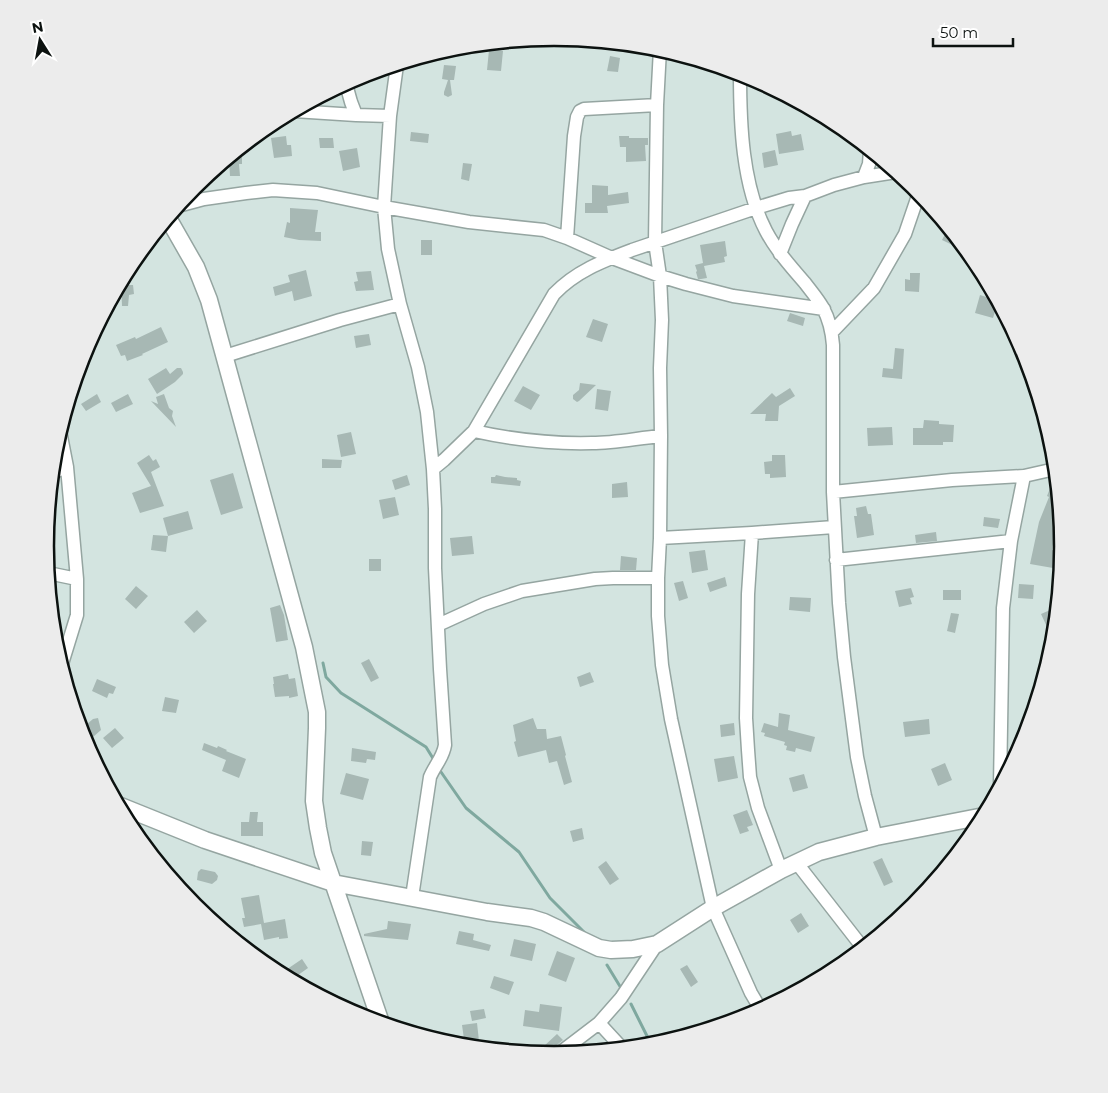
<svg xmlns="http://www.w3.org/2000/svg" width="1108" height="1093" font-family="Montserrat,sans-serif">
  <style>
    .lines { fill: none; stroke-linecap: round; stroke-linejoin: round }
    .stream { stroke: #7fa89f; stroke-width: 3 }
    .building { fill: #a7b8b4 }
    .minor-casing { stroke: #95a5a1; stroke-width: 15 }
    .tertiary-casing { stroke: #95a5a1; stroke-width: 19 }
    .minor { stroke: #fff; stroke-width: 12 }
    .tertiary { stroke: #fff; stroke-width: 16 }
    .rim { fill: none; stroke: #0c1210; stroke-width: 2.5 }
  </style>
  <rect width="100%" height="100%" fill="#d3e4e0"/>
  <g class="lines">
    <path class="stream" d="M323,663L326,677L341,693L426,747L434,760
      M441,772L466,808L519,852L550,898L586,934
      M607,965L621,988
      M631,1004L652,1046"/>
  </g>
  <path class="building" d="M551,38H556V46L527,47V40Z
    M489,50L503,51L501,71L487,70Z
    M610,56L620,58L618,72L607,71Z
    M444,65L456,66L454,80H450L452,95L448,97L444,95V92L448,80L442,79Z
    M791,131L792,136L801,134L804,150L779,154L776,134Z
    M411,132L429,134L428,143L410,141Z
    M286,136L287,145H291L292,156L274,158L271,138Z
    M619,136H629V138H648V145H645L646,161L626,162V147H620Z
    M319,138H333L334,148H320Z
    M357,148L360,167L343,171L339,151Z
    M775,150L778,165L764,168L762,153Z
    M242,153V164H239L240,176H230L229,158L234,154Z
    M463,163L472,164L469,181L461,179Z
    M592,185L608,186V195L628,192L629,203L607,206L608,213H585V203H592Z
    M290,208L318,210L315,232H321V241L299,240L284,237L287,222L290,223Z
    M948,228L952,233L967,252L942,240Z
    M421,240H432V255H421Z
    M725,241L727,256L724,257L725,262L704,266L707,278L701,279H698L696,272L697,271L695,265L703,263L700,245Z
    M129,267V285H133L134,294L129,295L128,306H122L121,283Z
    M306,270L312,296L294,301L292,291L275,296L273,287L290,282L288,275Z
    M371,271L374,290L356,291L354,282L358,281L356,272Z
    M910,273H920L919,292L905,291V279L910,280Z
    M980,295L996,300L998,302L993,318L975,313Z
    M790,313L805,318L803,326L787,321Z
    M593,319L608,324L602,342L586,337Z
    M161,327L168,342L142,354L143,355L127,361L125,355L121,356L116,345L135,337L136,339Z
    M369,334L371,345L356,348L354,336Z
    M895,348L904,349L902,379L882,377L883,368L893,369Z
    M166,368L170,374L177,368H181L183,372V374L175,382L157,394L148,379Z
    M580,383L596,385L579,401L577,402L573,399V395L579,390Z
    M523,386L540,395L531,410L514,401Z
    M790,388L795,396L779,406L778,421H765L766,414H750L772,393L776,397Z
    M597,389L611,391L608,411L595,409Z
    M97,394L101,402L86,411L81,404Z
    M128,394L133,404L116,412L111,403Z
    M164,394L169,408L173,411L172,416L176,427L151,401L158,404L156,397Z
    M924,420L939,421V424L954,425L953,442H943V445H913V428H923Z
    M892,427L893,445L868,446L867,428Z
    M351,432L356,454L341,457L337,435Z
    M149,455L153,461L156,459L160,467L151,472L164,506L140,513L132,493L151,486L137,463Z
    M772,455H785L786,477L770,478V474H765L764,462L772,461Z
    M322,459L342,460L341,468H322Z
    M233,473L243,508L221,515L210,480Z
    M407,475L410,485L395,490L392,480Z
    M496,475L505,477L517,478V480L521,481L520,486L491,483V477H495Z
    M1056,477L1059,509L1054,523H1057L1052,550L1056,551L1053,568L1030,564L1039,522L1049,497L1047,496L1054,478Z
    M627,482L628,497L612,498V484Z
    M395,497L399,515L383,519L379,500Z
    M866,506L868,514H871L874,535L857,538L854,516H857L856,508Z
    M188,511L193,529L168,536L163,518Z
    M984,517L1000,519L998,528L983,526Z
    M936,532L937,541L916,543L915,535Z
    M153,535L168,536L166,552L151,550Z
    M472,536L474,554L452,556L450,538Z
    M705,550L708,570L692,573L689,552Z
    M621,556L637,558L636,570H620Z
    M369,559H381V571H369Z
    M725,577L727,586L710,592L707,583Z
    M683,581L688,598L679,601L674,583Z
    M1019,584L1034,585L1033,599L1018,598Z
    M136,586L148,596L136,609L125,599Z
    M911,588L914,597L910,598L912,604L899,607L895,591Z
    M943,590H961V600H943Z
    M790,597L811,598L810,612L789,610Z
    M280,605L284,615L288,640L276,642L270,608Z
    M1057,607L1055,626L1048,629L1041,614Z
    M197,610L207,621L194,633L184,622Z
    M951,613L959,614L955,633L947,631Z
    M369,659L379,678L371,682L361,663Z
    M590,672L594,682L580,687L577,677Z
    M288,674L289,679L295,678L298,696L289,698V696L275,697L273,684H274L273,677Z
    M97,679L116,687L113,694L109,693L107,698L92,691Z
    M165,697L179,700L176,713L162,711Z
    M779,713L790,715L788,730L815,737L811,752L796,748L795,752L786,750L787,746L784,745L785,742L764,736L765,733L761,732L764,723L778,727Z
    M98,718L101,730L85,744L80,730L93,719Z
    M533,718L537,729H546L547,739L561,736L566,755L565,756L572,782L564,785L557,761L549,763L546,750L518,757L514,742L516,741L513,725Z
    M929,719L930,734L905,737L903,722Z
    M734,723L735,735L721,737L720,725Z
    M115,728L124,738L112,748L103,738Z
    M204,743L217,748L218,746L227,750L226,751L246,759L239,778L222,771L226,760L202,750Z
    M352,748L376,752L375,760L367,759L366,763L351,761Z
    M734,756L738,778L718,782L714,759Z
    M945,763L952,780L938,786L931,769Z
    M346,773L369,779L363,800L340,794Z
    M804,774L808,788L793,792L789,778Z
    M747,810L753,825L747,827L749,831L740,834L733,815Z
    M250,812H258L257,822H263V836H241V822H249Z
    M582,828L584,839L573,842L570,831Z
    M362,841L373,842L371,856L361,855Z
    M882,858L893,882L884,886L873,862Z
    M606,861L619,879L610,885L598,867Z
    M201,869L215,872L218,876L217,880L212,884L197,880L198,872Z
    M259,895L264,923L285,919L288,938L279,939V937L264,940L261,924L244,927L242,918H245L241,898Z
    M801,913L809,926L798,933L790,920Z
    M388,921L411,924L408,940L364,936V934L387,929Z
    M459,931L474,934L473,940L491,945L489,951L456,944Z
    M514,939L536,944L532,961L510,956Z
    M557,951L575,958L566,982L548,975Z
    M302,959L308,968L291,980L280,974Z
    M687,965L698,982L691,987L680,969Z
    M494,976L514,982L509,995L490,988Z
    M540,1004L562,1007L559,1031L523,1026L525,1010L539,1012Z
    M484,1009L486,1018L472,1021L470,1011Z
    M477,1023L479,1041L469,1042L468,1039H464L462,1025Z
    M557,1034L563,1040L552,1049L549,1053L543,1047Z"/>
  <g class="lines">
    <g class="minor-casing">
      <path id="minor" d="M660,49L657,105L655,242L660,276L686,284L733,296L824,309
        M397,65L390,116L384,207L388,249L400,304
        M740,73C740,124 742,185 766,231C776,250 791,267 805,283C811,291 818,299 823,308C829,319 832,332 833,345V492L839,603L844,657L857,757L865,796L876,837
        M346,84L351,102L356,115
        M294,111L356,115L390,116
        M864,177L869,164L870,150
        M178,206L204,199L246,193L273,190L317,193L384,207L469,222L544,230L567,238L612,258L660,276L662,320L660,368L661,436L660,538L658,578V616L662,665L671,719L713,908L751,993L761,1010
        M567,238L574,136L577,117L580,111L584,109L657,105
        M780,254L792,224L805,196
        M832,332L874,288L905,234L919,193
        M225,356L340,320L400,304L418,367L427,412L433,469L444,460L474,431L554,294C576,271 603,261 632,250L756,208L789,198L805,196L834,185L864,177L896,172
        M60,431L67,467L77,579V615L61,667
        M474,431C514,440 552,444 592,443C615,443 638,438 661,436
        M52,473L67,467
        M1024,476L1055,469
        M833,492L952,480L1024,476L1011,541L1003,608L1000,786
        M752,533L748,594L746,718L748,750L750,777L758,808L781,870
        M660,538L752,533L834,527
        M836,560L1011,541
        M48,573L77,579
        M438,625L484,604L522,591L595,579L613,578H658
        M796,862L863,948
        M412,897L430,777C435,765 443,758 445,745L440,669L435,568V509L433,469
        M599,1023L623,1049
        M557,1055L599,1023L621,998L657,944"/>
    </g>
    <g class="tertiary-casing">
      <path id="tertiary" d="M168,218L196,267L209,300L304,647L317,712V728L314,801L318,828L323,853L381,1023
        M118,805L205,840L333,883L487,912L531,918L544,922L599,948L611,950L633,949L657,944L713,908L781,870L819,852L876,837L984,816"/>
    </g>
    <use href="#minor" class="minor"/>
    <use href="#tertiary" class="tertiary"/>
  </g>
  <path d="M0 0H1108V1093H0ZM54 546a500 500 0 1 1 1000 0a500 500 0 1 1-1000 0Z" fill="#ececec" fill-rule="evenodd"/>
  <path class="rim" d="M54 546a500 500 0 1 1 1000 0a500 500 0 1 1-1000 0Z"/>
  <g transform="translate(40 40) rotate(349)" stroke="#ffffff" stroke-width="4" paint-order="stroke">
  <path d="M0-4L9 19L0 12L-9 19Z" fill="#0c1210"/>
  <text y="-8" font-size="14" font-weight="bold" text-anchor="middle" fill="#0c1210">N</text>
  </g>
  <path d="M933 38v8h80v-8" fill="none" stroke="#0c1210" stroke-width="2.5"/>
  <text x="940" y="38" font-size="15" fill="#0c1210" stroke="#ffffff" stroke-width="4" paint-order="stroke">50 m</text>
</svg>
